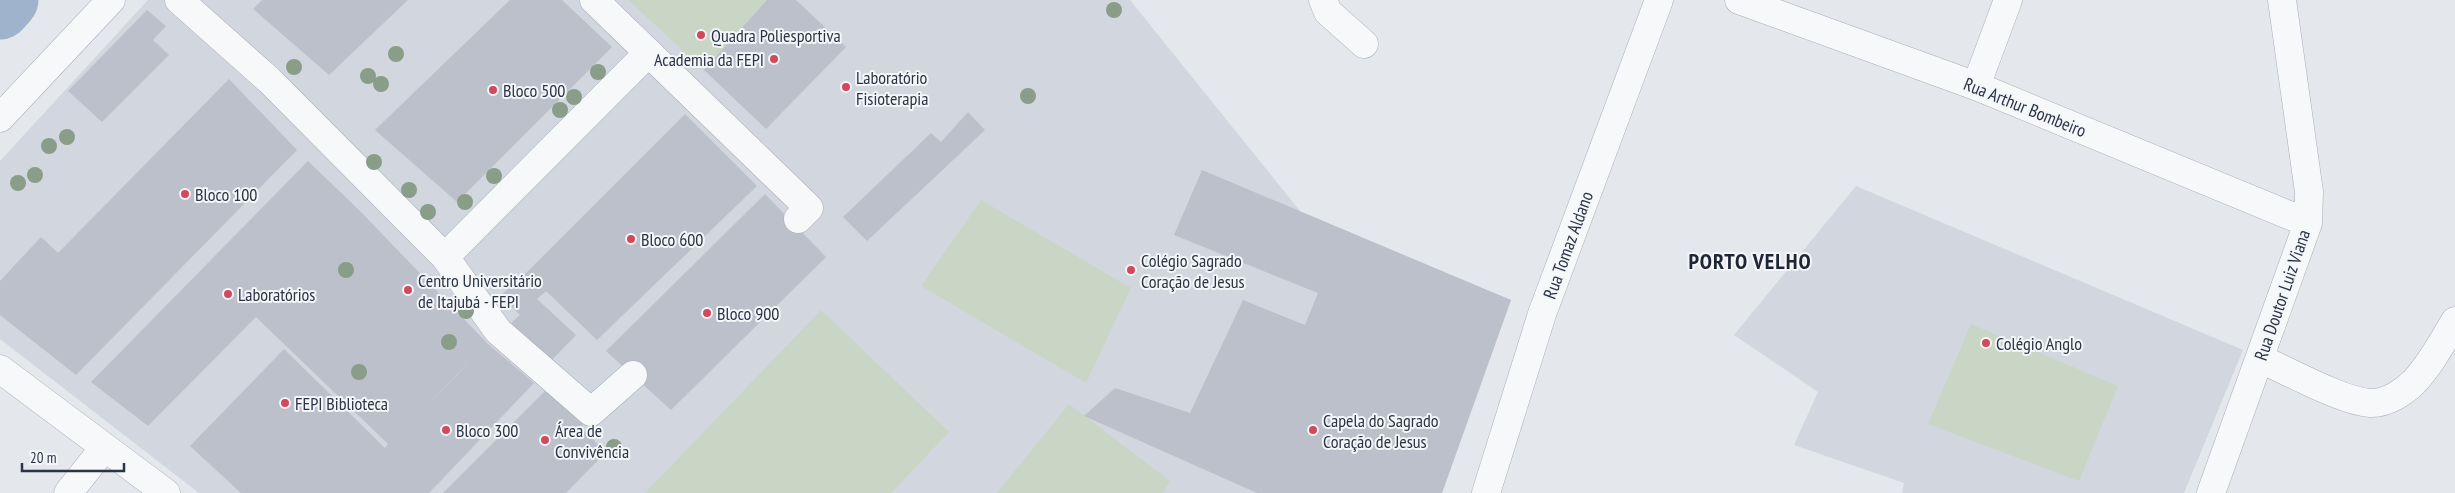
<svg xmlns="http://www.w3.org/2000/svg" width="2455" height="493" font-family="'PT Sans Narrow',sans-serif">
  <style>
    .built { fill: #d2d6de }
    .green { fill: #c9d6c5 }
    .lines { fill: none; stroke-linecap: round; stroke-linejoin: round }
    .river { stroke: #9fb4cc; stroke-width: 61 }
    .building { fill: #bbc0ca; fill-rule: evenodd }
    .minor-casing { stroke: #a9aeb7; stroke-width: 29 }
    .minor { stroke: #f7f8fa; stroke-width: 28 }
    .tree { fill: #899d89 }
    .poi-dot { fill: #d1495b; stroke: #f4f6f9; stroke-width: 2 }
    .labels { text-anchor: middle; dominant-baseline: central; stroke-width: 4; stroke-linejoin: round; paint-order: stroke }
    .poi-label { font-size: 18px; fill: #2b3445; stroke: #f4f6f9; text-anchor: start }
    .street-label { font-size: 18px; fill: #2b3445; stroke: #f4f6f9 }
    .district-label { font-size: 22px; font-weight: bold; letter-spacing: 1px; fill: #1d2536; stroke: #f4f6f9 }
  </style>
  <rect width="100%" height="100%" fill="#e4e7ec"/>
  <path class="built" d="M148,0H1130L1317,232L1511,300L1442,493H199L0,339V161Z
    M1856,186L2243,350L2184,493H1902L1904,483L1794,445L1818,392L1734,335Z"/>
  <path class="green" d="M628,0H767L704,70Z
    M981,200L1131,288L1086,383L921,286Z
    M821,310L949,432L891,493H645Z
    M1971,324L2118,386L2079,481L1928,424Z
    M1069,404L1170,481L1162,493H997Z"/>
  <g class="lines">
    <path class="river" d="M0,9L8,0"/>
  </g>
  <path class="building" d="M262,0H408L329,75L253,9Z
    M510,0H562L612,47L457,202L375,130Z
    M767,0H796L846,47L766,129L704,70Z
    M147,10L166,26L153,40L169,55L102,122L68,91Z
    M229,79L297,150L76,375L0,315V281L41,237L58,253Z
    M968,112L985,130L867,241L843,217L931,133L941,142Z
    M685,114L757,186L597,340L546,291L537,299L576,335L550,362L511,323L520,315L500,296L526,273Z
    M308,161L361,212L487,343L534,383L429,493H241L190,446L284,349L385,448L388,444L256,317L148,426L91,382ZM471,360L456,376L428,404Z
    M1202,170L1511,300L1442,493H1257L1084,416L1115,388L1190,413L1243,300L1305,325L1318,293L1174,235Z
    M765,194L826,257L671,410L606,351Z
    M549,387L586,423L580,427L606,452L566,493H443Z"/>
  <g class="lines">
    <g class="minor-casing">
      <path id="minor" d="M179,0L269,80L445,257L498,331L591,412L633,375
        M594,0L809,208L798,219
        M1323,0L1328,12L1364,44
        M1739,0L1976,86L2308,223
        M1976,86L2008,0
        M0,118L111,0
        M445,257L648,53
        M2260,359C2289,371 2341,401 2370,403C2386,404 2404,392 2414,382C2431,364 2443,341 2455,321
        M0,369L166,493
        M68,493L104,448
        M1486,493L1542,314L1659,0
        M2211,493L2308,223L2309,192L2282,0"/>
    </g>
    <use href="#minor" class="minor"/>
  </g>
  <g class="tree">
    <circle cx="1114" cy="10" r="8"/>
    <circle cx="396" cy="54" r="8"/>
    <circle cx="294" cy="67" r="8"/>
    <circle cx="598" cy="72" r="8"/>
    <circle cx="368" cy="76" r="8"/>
    <circle cx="381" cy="84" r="8"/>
    <circle cx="1028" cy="96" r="8"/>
    <circle cx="574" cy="97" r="8"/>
    <circle cx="560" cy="110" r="8"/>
    <circle cx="67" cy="137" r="8"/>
    <circle cx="49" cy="146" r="8"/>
    <circle cx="374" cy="162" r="8"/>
    <circle cx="35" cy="175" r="8"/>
    <circle cx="494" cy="176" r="8"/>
    <circle cx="18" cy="183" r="8"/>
    <circle cx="409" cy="190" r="8"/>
    <circle cx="465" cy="202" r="8"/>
    <circle cx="428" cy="212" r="8"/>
    <circle cx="346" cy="270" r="8"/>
    <circle cx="466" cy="311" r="8"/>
    <circle cx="449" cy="342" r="8"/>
    <circle cx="359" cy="372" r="8"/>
    <circle cx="614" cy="447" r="8"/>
  </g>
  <g class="poi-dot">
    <circle cx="701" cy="35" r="5"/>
    <circle cx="774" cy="59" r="5"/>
    <circle cx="846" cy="87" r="5"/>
    <circle cx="493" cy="90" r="5"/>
    <circle cx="185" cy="194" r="5"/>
    <circle cx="631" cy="239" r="5"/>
    <circle cx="1131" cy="270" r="5"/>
    <circle cx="408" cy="290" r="5"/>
    <circle cx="228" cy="294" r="5"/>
    <circle cx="707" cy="313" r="5"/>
    <circle cx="1986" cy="343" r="5"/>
    <circle cx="285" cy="403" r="5"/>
    <circle cx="446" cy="430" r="5"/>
    <circle cx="1313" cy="430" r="5"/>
    <circle cx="545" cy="440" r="5"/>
  </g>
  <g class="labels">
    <g class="poi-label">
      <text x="711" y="35">Quadra Poliesportiva</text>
      <text x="764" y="59" text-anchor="end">Academia da FEPI</text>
      <text x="856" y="77">Laboratório<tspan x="856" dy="21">Fisioterapia</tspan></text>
      <text x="503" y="90">Bloco 500</text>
      <text x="195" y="194">Bloco 100</text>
      <text x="641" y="239">Bloco 600</text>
      <text x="1141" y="260">Colégio Sagrado<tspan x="1141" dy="21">Coração de Jesus</tspan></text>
      <text x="418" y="280">Centro Universitário<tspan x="418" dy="21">de Itajubá - FEPI</tspan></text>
      <text x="238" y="294">Laboratórios</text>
      <text x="717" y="313">Bloco 900</text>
      <text x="1996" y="343">Colégio Anglo</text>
      <text x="295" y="403">FEPI Biblioteca</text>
      <text x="1323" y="420">Capela do Sagrado<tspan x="1323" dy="21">Coração de Jesus</tspan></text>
      <text x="456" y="430">Bloco 300</text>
      <text x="555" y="430">Área de<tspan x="555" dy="21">Convivência</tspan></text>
    </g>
    <g class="street-label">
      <text transform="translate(2025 107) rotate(22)">Rua Arthur Bombeiro</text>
      <text transform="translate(1568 245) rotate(-70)">Rua Tomaz Aldano</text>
      <text transform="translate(2282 295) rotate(-71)">Rua Doutor Luiz Viana</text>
    </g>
    <g class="district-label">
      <text x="1750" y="261">PORTO VELHO</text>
    </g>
  </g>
  <path d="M22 463v8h102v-8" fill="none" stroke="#2b3445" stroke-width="2.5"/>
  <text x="30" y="463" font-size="15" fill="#2b3445" stroke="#f4f6f9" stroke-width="4" paint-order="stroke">20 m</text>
</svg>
